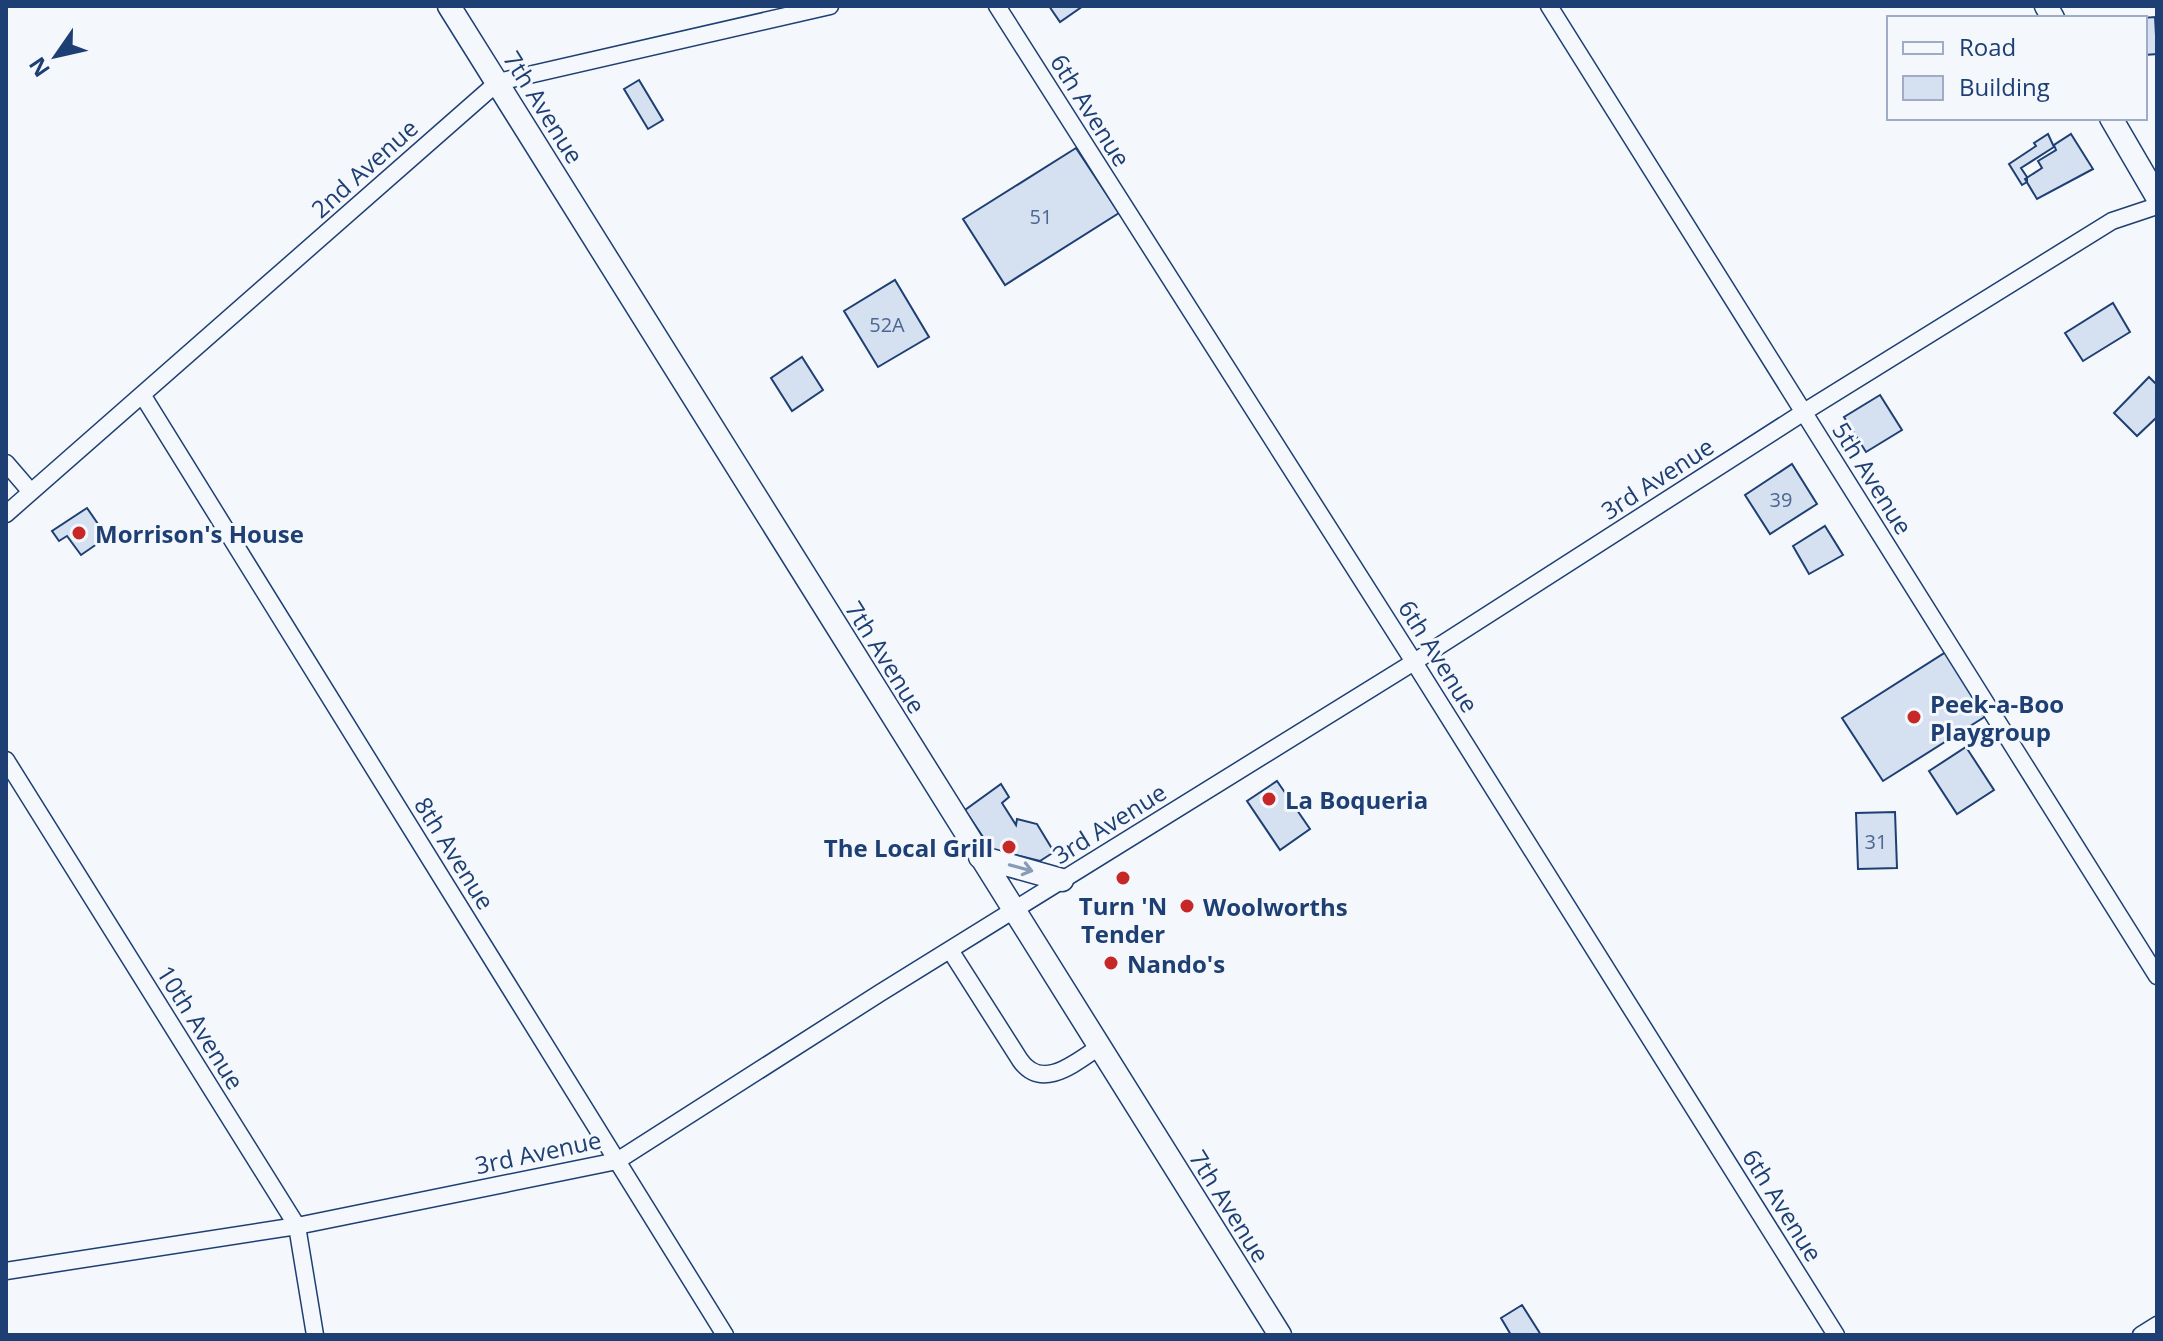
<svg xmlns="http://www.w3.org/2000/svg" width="2163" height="1341" font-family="'Open Sans',sans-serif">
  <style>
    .building { fill: #d5e0f0; stroke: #1d3f73; stroke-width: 2 }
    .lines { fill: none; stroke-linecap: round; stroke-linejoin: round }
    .street-casing { stroke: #1d3f73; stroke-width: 19 }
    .secondary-casing { stroke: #1d3f73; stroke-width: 25 }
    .street { stroke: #f4f7fb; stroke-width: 16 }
    .secondary { stroke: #f4f7fb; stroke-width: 22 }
    .oneway { stroke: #889bb7 }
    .poi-dot { fill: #c62828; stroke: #f4f7fb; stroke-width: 3 }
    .labels { text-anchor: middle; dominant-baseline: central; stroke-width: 6; stroke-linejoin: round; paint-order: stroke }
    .number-label { font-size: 20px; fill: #4b6792 }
    .street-label { font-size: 24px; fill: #1d3f73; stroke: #f4f7fb }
    .poi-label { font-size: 24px; font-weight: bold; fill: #1d3f73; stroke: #f4f7fb; text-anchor: start }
  </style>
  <rect width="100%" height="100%" fill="#f4f7fb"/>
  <path class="building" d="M1049,6H1083L1060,22Z
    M2155,17L2157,54L2145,55V18H2142Z
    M639,80L663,120L648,129L624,89Z
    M2048,134L2054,147L2021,168L2027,177V182L2022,185L2009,164L2036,146L2034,143Z
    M2071,134L2093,169L2037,199L2025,179L2042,168L2038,161L2056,150L2054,145Z
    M1076,148L1119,213L1005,285L963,219Z
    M895,280L929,337L878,367L844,311Z
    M2113,303L2130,332L2083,361L2065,333Z
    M802,357L823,390L792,411L771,378Z
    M2149,377L2157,385V417L2137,436L2114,413Z
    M1880,395L1902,430L1866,452L1844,417Z
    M1792,464L1817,504L1770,534L1745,495Z
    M87,508L107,537L81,555L67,536L59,541L52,531Z
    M1825,526L1843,555L1809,574L1793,546Z
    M1946,652L1986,716L1883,781L1842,718Z
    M1966,747L1994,790L1957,814L1929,771Z
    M1277,781L1310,829L1280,850L1247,801Z
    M1001,784L1009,797L1002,803L1016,825L1017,819L1037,824L1054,852L1040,861L991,849L965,810Z
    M1895,812L1897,868L1858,869L1856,813Z
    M1522,1305L1541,1335H1511L1501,1318Z"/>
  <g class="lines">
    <g class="street-casing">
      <path id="street" d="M997,6L1414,662L1836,1335
        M1549,6L2157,976
        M143,396L725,1335
        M6,463L31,492
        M6,514L498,82L830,6
        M6,760L297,1226L315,1335
        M950,950L1020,1060C1042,1092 1076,1062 1099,1047
        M6,1271L297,1226L617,1161L880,993L1414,662L1804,412L2112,221L2157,206
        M2141,1335L2157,1325"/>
    </g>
    <g class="secondary-casing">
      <path id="secondary" d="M449,6L1280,1335
        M2046,6L2053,18
        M2111,118L2157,197
        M980,857L1062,880"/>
    </g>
    <use href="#street" class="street"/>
    <use href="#secondary" class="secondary"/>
  </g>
  <defs><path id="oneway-shaft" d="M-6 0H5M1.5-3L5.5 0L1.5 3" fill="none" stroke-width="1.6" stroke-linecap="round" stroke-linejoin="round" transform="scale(2)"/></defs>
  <use class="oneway" href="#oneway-shaft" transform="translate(1021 868) rotate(15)"/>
  <g class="poi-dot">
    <circle cx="79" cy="533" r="8"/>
    <circle cx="1914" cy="717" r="8"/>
    <circle cx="1269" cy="799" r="8"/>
    <circle cx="1009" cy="847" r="8"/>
    <circle cx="1123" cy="878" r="8"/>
    <circle cx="1187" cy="906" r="8"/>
    <circle cx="1111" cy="963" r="8"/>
  </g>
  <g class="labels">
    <g class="number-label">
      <text x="1041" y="216">51</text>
      <text x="887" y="324">52A</text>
      <text x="1781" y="499">39</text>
      <text x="1876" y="841">31</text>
    </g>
    <g class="street-label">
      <text transform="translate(544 107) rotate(58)">7th Avenue</text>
      <text transform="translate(1091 110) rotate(58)">6th Avenue</text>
      <text transform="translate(364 168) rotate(-42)">2nd Avenue</text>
      <text transform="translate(1657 478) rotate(-33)">3rd Avenue</text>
      <text transform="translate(1873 478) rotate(58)">5th Avenue</text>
      <text transform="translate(1439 656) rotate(58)">6th Avenue</text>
      <text transform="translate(886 657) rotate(58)">7th Avenue</text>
      <text transform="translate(1109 823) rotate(-32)">3rd Avenue</text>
      <text transform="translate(455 853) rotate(58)">8th Avenue</text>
      <text transform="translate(201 1027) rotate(58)">10th Avenue</text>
      <text transform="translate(538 1152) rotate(-12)">3rd Avenue</text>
      <text transform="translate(1783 1205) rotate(58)">6th Avenue</text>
      <text transform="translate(1230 1206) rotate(58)">7th Avenue</text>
    </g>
    <g class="poi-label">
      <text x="95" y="533">Morrison's House</text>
      <text x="1930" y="703">Peek-a-Boo<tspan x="1930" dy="28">Playgroup</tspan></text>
      <text x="1285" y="799">La Boqueria</text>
      <text x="993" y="847" text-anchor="end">The Local Grill</text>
      <text x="1123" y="905" text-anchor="middle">Turn 'N<tspan x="1123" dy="28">Tender</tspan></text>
      <text x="1203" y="906">Woolworths</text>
      <text x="1127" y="963">Nando's</text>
    </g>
  </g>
  <rect width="2163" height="1341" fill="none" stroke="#1d3f73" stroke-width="16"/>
  <rect x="1887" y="16" width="260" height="104" fill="#f4f7fb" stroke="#9eadc5" stroke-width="2"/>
  <rect x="1903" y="42" width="40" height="12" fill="#f4f7fb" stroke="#9eadc5" stroke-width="2"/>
  <text x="1959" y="56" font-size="24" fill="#1d3f73">Road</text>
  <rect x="1903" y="76" width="40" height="24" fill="#d5e0f0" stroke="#9eadc5" stroke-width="2"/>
  <text x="1959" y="96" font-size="24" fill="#1d3f73">Building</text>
  <g transform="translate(56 56) rotate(236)" stroke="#f4f7fb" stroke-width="6" paint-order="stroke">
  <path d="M0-6L14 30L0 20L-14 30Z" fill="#1d3f73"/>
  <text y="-12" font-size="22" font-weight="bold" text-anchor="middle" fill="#1d3f73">N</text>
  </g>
</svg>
